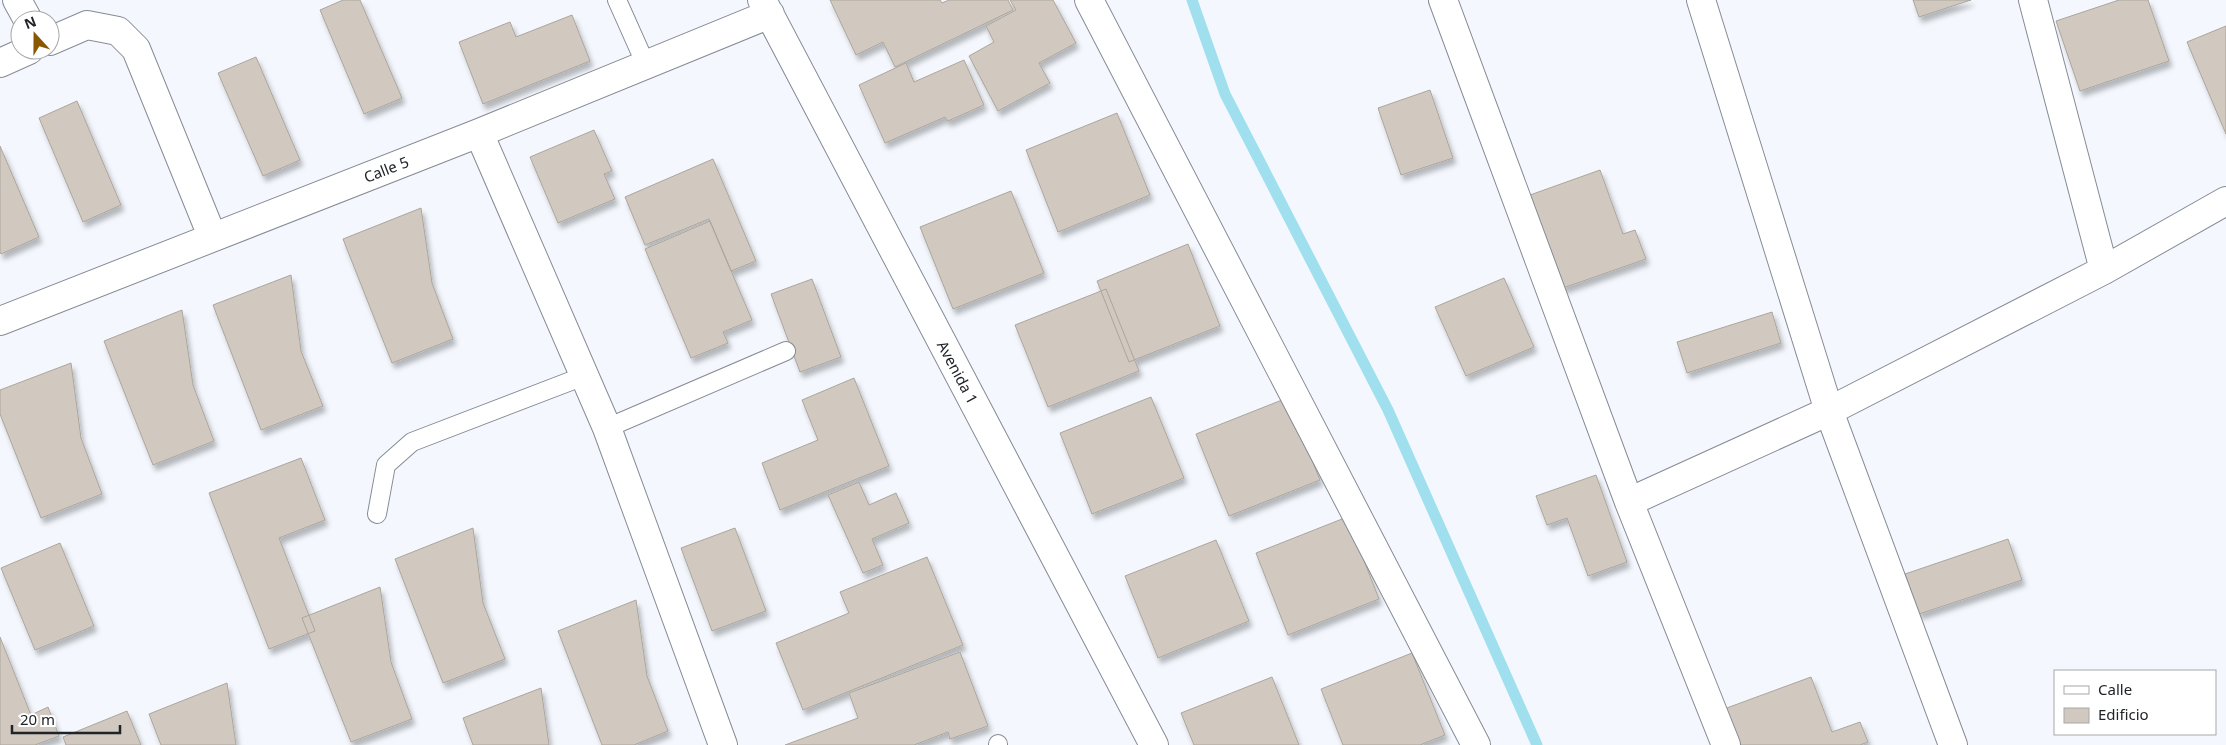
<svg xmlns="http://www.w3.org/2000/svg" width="2226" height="745" font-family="'Noto Sans',sans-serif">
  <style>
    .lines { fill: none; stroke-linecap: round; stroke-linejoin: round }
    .stream { stroke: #a0e0ee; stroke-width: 11 }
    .building { fill: #d1c9c0; stroke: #aca59c; filter: url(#shadow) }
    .service-casing { stroke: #858c95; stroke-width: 20 }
    .minor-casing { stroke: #858c95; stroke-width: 30 }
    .service { stroke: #fff; stroke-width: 18 }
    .minor { stroke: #fff; stroke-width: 28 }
    .labels { text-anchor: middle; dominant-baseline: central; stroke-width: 5; stroke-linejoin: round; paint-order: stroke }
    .street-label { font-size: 15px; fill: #202327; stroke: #fff }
  </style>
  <defs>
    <filter id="shadow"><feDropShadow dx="3" dy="5.5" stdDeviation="2.5" flood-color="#0004"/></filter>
  </defs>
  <rect width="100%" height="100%" fill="#f4f8fe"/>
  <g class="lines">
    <path class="stream" d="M1192,0L1225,94L1388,410L1537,745"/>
  </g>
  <path class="building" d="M343,0H360L402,98L364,114L320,10Z
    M830,0H940L942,3L949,0H1008L1013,10L895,67L883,42L856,55Z
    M1010,0H1053L1076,43L1039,63L1050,83L998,111L969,56L994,42L986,26L1016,10Z
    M1913,0H1971L1919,17Z
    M2119,0H2148L2169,61L2080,91L2056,21Z
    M572,15L590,61L483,104L459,42L510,22L516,37Z
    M2226,26V134L2187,42Z
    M256,57L300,160L263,176L218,73Z
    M964,60L984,105L948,121L945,117L885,143L859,85L906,63L914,82Z
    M1430,90L1453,158L1401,175L1378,108Z
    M77,101L121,205L83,222L39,118Z
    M1117,113L1150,195L1058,232L1026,150Z
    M594,130L612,171L604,174L615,199L558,223L530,157Z
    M0,146L39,237L1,254L0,252Z
    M713,159L756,261L731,271L709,219L645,245L625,197Z
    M1600,170L1623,234L1635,230L1646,259L1563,288L1530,195Z
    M1011,191L1044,273L953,309L920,227Z
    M421,208L432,283L453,339L392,363L343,239Z
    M710,221L752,320L723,332L728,343L691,358L645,249Z
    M1188,244L1220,326L1129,362L1097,281Z
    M291,275L301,351L323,406L261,430L213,305Z
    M1504,278L1534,347L1466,376L1435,307Z
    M812,279L841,357L800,372L771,294Z
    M1106,289L1139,371L1048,407L1015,325Z
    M182,310L193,385L214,441L153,465L104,341Z
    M1772,312L1781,343L1687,373L1677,342Z
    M71,363L81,438L102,494L41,518L0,414V390Z
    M854,378L889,466L780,510L762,463L818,440L802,400Z
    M1151,397L1184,478L1092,514L1060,433Z
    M1287,398L1320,480L1229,516L1196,434Z
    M301,458L325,520L279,538L315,631L269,649L209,493Z
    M1596,475L1627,562L1588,576L1567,518L1547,525L1536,496Z
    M859,482L869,505L896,493L909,523L872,539L883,565L863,573L828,495Z
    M1347,517L1379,599L1288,635L1256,553Z
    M473,528L483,603L505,659L443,683L395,559Z
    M735,528L766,611L712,631L681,548Z
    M2008,539L2022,580L1919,614L1905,574Z
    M1216,540L1249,621L1158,658L1125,576Z
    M60,543L94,626L35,650L1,568Z
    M927,557L963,645L803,710L776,643L849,613L840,592Z
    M380,587L391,662L412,719L351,742L302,618Z
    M636,600L647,676L668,731L634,745H602L558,631Z
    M0,637L31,715L48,707L59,736L35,745H0Z
    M960,652L988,726L950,739L948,732L914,745H785L858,718L849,693Z
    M1412,653L1445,735L1420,745H1343L1321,689Z
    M1272,677L1299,745H1194L1181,713Z
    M1811,677L1832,732L1860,722L1868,742L1860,745H1738L1724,709Z
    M227,683L236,745H161L149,714Z
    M541,688L549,745H473L463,718Z
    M127,711L141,745H66L63,737Z"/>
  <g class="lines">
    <g class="service-casing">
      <path id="service" d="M617,0L646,65
        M607,428L786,351
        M377,514L386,465L412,442L584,376
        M998,744V745"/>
    </g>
    <g class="minor-casing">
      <path id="minor" d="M17,0L28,20
        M762,0L1154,745
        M1089,0L1476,745
        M1443,0L1629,502L1726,745
        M1701,0L1829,411L1953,745
        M2033,0L2104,270
        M50,41L87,25L118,31L136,49L212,236
        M0,63L29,50
        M479,133L607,428L723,745
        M0,321L479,133L770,14
        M1629,502L1829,411L2104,270L2226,201"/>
    </g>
    <use href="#service" class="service"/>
    <use href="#minor" class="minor"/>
  </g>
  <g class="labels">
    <g class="street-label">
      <text transform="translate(386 169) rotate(-21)">Calle 5</text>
      <text transform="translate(958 372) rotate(62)">Avenida 1</text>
    </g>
  </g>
  <rect x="2054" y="670" width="162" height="65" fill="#ffffff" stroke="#a6a7a9"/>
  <rect x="2064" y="686" width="25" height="8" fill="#ffffff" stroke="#a6a7a9"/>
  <text x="2098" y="695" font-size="15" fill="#202327">Calle</text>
  <rect x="2064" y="708" width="25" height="15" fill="#d1c9c0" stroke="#a6a7a9"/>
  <text x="2098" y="720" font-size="15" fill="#202327">Edificio</text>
  <g transform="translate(35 35) rotate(339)"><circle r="24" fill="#ffffff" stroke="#a6a7a9"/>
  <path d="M0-4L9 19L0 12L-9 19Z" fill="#885700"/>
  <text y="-8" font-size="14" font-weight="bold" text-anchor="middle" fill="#202327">N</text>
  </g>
  <path d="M12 725v8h108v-8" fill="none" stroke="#202327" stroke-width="2.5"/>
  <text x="20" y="725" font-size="15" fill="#202327" stroke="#ffffff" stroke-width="4" paint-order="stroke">20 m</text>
</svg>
